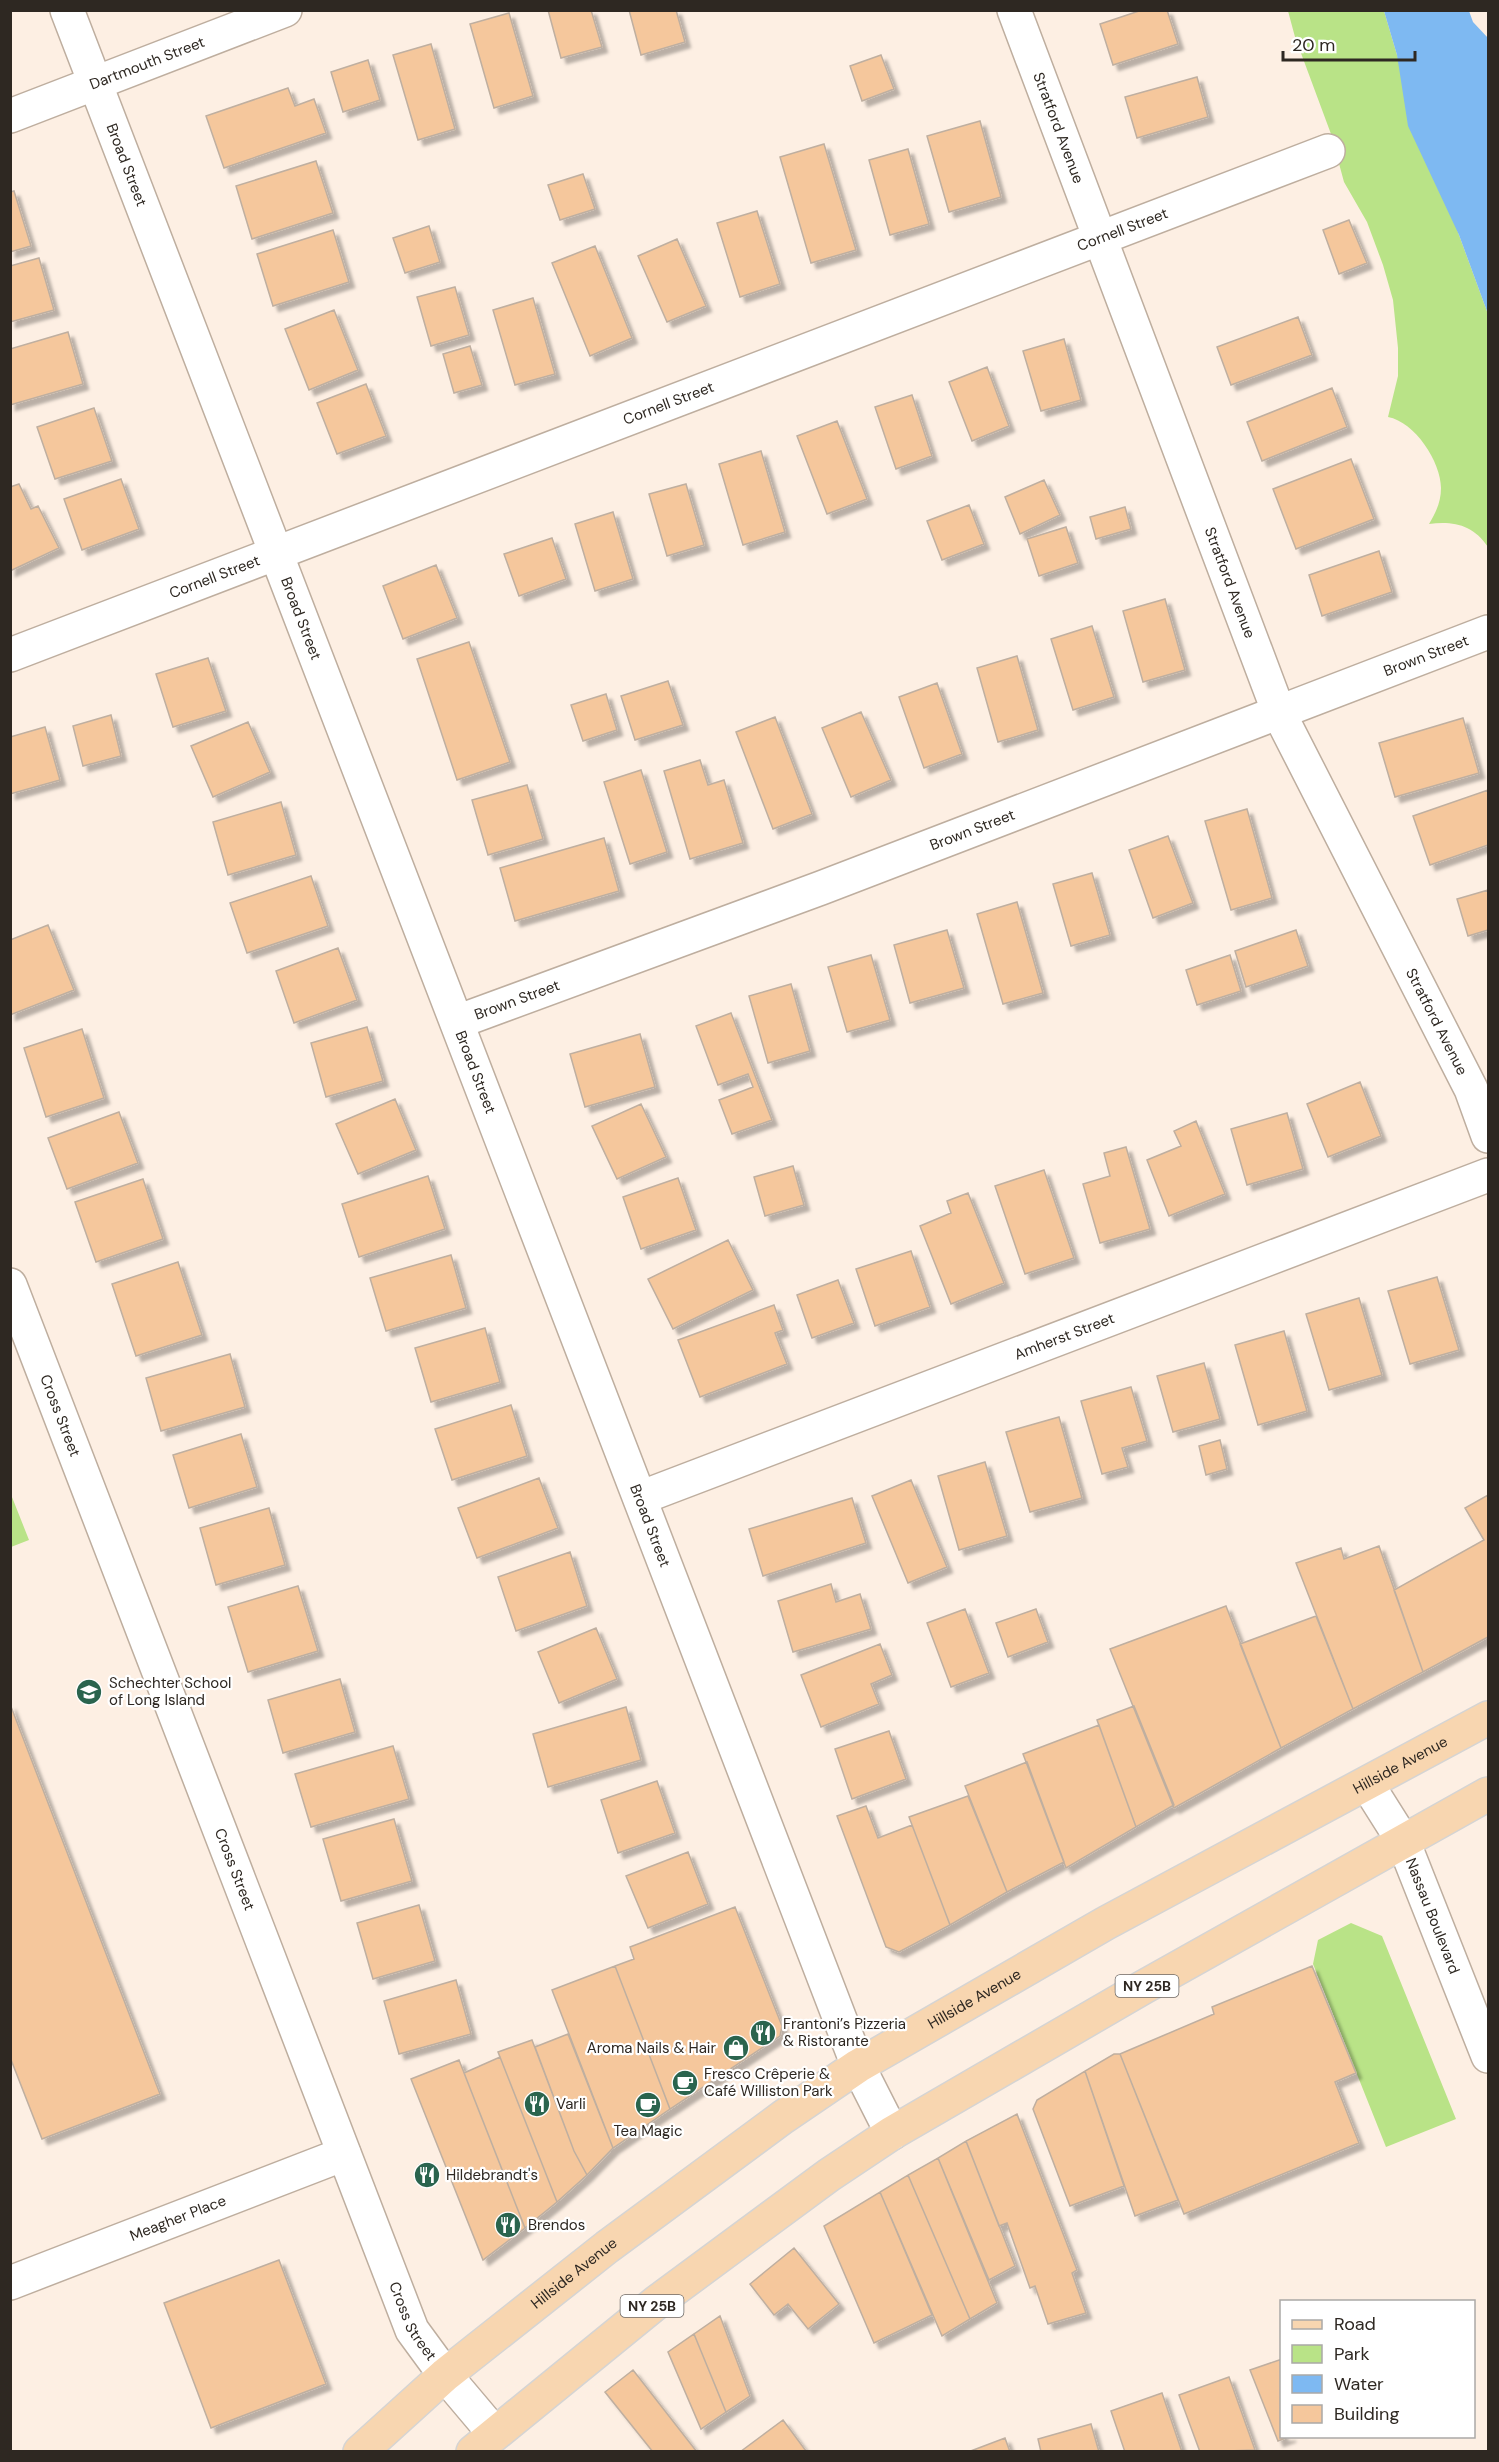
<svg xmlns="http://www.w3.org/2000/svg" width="1499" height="2462" font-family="'DM Sans',sans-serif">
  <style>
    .green { fill: #b9e387 }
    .water { fill: #7eb9f2 }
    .building { fill: #f5c79c; stroke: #bfafa0; stroke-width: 1.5; filter: url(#shadow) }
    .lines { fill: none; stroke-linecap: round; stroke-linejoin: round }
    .minor-casing { stroke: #beae9f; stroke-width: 36 }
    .major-casing { stroke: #d5d4d3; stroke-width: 36 }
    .minor { stroke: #fff; stroke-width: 33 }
    .major { stroke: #f8d6b0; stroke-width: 33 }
    .labels { text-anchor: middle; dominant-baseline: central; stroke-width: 4.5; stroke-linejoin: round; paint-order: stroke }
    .shield { fill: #fff; stroke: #6d6864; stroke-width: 1.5 }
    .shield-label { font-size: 14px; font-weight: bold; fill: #2e2822 }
    .street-label { font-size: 15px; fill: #2e2822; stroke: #fff }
    .poi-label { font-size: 15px; fill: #2e2822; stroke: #fff; text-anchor: start }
  </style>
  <defs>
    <filter id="shadow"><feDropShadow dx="5.5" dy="5.5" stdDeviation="1.5" flood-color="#0004"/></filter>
  </defs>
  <rect width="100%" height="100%" fill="#fdefe3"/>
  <path class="green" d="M1288,11H1384L1397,55L1459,235L1488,314V547C1473,525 1454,521 1429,524C1436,512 1441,502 1441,488C1441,462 1415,422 1388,417L1398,376V348L1393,300L1383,265L1367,222L1344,182L1331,134L1295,37Z
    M10,1492L29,1540L11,1547H10Z
    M1351,1923L1382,1936L1456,2119L1386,2147L1313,1964L1318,1940Z"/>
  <path class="water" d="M1384,11H1469L1473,22L1488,38V314L1459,235L1408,126L1397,55Z"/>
  <path class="building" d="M548,10H591L602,47L561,58Z
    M629,10H676L685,42L641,55Z
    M1142,10H1167L1178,44L1113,65L1100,24Z
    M509,13L533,96L494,108L470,24Z
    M431,44L455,129L418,140L393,55Z
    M881,55L894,89L862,101L850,66Z
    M368,60L380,100L343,112L331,72Z
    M1197,77L1208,117L1137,138L1125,97Z
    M288,88L295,106L314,99L326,133L224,168L206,116Z
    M980,121L1001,197L949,212L927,136Z
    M824,144L856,250L811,263L780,157Z
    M908,149L929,224L890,235L869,160Z
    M316,161L333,213L252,239L236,186Z
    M583,174L595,209L560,220L548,185Z
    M14,191L31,246L10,252V192Z
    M757,211L780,284L740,297L717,223Z
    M1349,220L1367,263L1339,274L1323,230Z
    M429,226L440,262L405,273L393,238Z
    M333,230L349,282L273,306L257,254Z
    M677,239L706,306L667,322L638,256Z
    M595,246L632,338L590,356L552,263Z
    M39,258L54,310L10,322V266Z
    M455,287L469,335L431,346L417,297Z
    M533,298L555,374L515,385L493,310Z
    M334,310L358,370L309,390L285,329Z
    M1298,317L1312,355L1231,385L1217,347Z
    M68,332L83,384L10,405V349Z
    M1064,339L1081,400L1041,411L1023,351Z
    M470,346L482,385L454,393L443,354Z
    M987,367L1009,426L972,441L949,382Z
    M366,384L386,436L337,454L317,403Z
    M1332,388L1347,427L1262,461L1247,422Z
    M912,395L932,456L896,469L875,407Z
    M94,408L112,461L55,479L37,427Z
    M837,421L867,499L827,514L797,436Z
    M761,451L785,532L743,545L719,464Z
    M1351,459L1374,519L1296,549L1273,489Z
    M121,479L139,529L82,550L64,499Z
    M1044,480L1060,515L1020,534L1005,497Z
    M19,484L31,509L38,506L59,548L10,571V487Z
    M686,484L704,545L667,556L649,494Z
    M969,505L984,544L942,560L927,521Z
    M1125,507L1131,529L1096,539L1090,517Z
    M613,512L633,579L595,591L575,524Z
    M1066,527L1078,563L1039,576L1027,539Z
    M552,538L566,579L519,596L504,554Z
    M1379,551L1392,592L1322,616L1309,575Z
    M436,565L457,618L403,639L383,586Z
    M1165,599L1185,670L1143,682L1123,611Z
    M1092,626L1114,697L1073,710L1051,639Z
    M469,642L510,762L457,780L417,659Z
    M1017,656L1038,730L998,742L977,668Z
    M208,658L226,711L173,727L156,674Z
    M668,681L683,725L635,740L621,696Z
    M937,683L962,754L924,768L899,697Z
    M606,694L617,730L583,741L571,705Z
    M861,712L891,780L851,797L822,728Z
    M111,715L121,756L83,766L73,726Z
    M775,717L812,814L773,829L736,732Z
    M1463,718L1479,773L1395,797L1379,743Z
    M248,722L270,772L213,797L191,746Z
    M45,727L60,780L10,794V737Z
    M700,760L708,785L724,780L743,843L690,859L664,771Z
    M641,770L667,852L630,864L604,782Z
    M527,785L543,839L488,855L472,800Z
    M1488,790V845L1430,865L1413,816Z
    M281,802L296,855L228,875L213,822Z
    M1247,809L1272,898L1231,910L1205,821Z
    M1168,836L1193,903L1153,918L1129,850Z
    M604,838L619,891L515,921L500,868Z
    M1092,873L1110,935L1071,946L1053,884Z
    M311,876L328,926L247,953L230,903Z
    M1488,890V930L1468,936L1457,899Z
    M1017,902L1043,993L1003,1004L977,914Z
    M48,925L74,990L10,1015V940Z
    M947,930L964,988L910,1003L894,945Z
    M1296,930L1308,966L1246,987L1235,951Z
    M338,948L357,1000L294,1023L276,971Z
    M871,955L890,1020L847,1032L828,967Z
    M1230,955L1241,991L1197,1005L1186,970Z
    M791,984L810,1051L768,1063L749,996Z
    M731,1013L772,1120L732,1134L719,1100L753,1087L748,1074L718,1085L696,1026Z
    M367,1027L383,1081L326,1097L311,1043Z
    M82,1029L104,1098L46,1117L24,1048Z
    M640,1034L655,1087L585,1107L570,1054Z
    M1360,1082L1381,1136L1328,1157L1307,1104Z
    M395,1099L416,1150L358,1174L336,1124Z
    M641,1104L666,1157L617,1179L592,1126Z
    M119,1112L138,1163L67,1189L48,1138Z
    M1287,1113L1303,1169L1247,1185L1231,1129Z
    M1196,1121L1225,1194L1169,1216L1147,1160L1181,1146L1174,1131Z
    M1126,1147L1150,1229L1100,1243L1083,1184L1110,1176L1104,1153Z
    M793,1166L804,1205L765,1216L754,1177Z
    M1044,1170L1074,1258L1025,1274L995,1186Z
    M428,1176L445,1229L359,1257L342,1204Z
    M678,1178L696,1230L641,1249L623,1197Z
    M143,1179L163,1239L96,1262L75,1202Z
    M968,1193L1004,1283L951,1304L920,1226L951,1213L947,1201Z
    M728,1240L753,1290L673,1329L648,1279Z
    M911,1251L930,1307L875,1326L856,1269Z
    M451,1255L466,1308L386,1331L370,1278Z
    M178,1262L202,1335L136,1356L112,1284Z
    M1437,1277L1459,1350L1410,1364L1388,1291Z
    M838,1280L854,1323L812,1338L797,1295Z
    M1359,1298L1382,1375L1329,1390L1306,1314Z
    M774,1305L783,1330L775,1333L787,1364L700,1397L678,1340Z
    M485,1328L500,1382L431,1402L415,1348Z
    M1284,1331L1307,1411L1258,1425L1235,1345Z
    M230,1354L245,1407L161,1431L146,1378Z
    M1204,1363L1220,1419L1173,1432L1157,1376Z
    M1131,1387L1147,1441L1122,1448L1128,1467L1102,1474L1081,1401Z
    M511,1405L527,1456L452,1480L435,1429Z
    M1059,1417L1082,1498L1030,1512L1006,1432Z
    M241,1434L257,1487L189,1508L173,1455Z
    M1220,1440L1227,1469L1206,1475L1199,1446Z
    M985,1462L1007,1536L959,1550L938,1476Z
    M539,1478L558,1528L477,1558L458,1508Z
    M911,1480L947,1567L908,1583L872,1496Z
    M1488,1495V1637L1423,1672L1394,1590L1484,1540L1465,1508Z
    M852,1498L866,1543L763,1576L749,1529Z
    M269,1508L285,1565L216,1585L200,1528Z
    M1379,1546L1423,1672L1353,1709L1296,1563L1341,1548L1344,1559Z
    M570,1552L587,1606L516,1631L498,1577Z
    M831,1584L836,1602L860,1594L871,1629L793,1652L778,1601Z
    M298,1586L318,1651L248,1672L228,1607Z
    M1226,1606L1281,1748L1174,1808L1110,1649Z
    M965,1609L989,1673L951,1687L927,1623Z
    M1036,1609L1048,1642L1008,1657L996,1623Z
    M1316,1616L1353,1709L1281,1748L1240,1644Z
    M596,1628L617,1679L559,1703L538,1652Z
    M880,1644L892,1675L871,1684L879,1704L821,1727L801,1675Z
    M340,1679L355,1732L283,1753L268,1700Z
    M10,1704L160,2094L42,2139L10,2057Z
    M1134,1706L1174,1805L1136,1827L1097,1720Z
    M626,1707L641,1760L548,1787L533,1734Z
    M1099,1725L1136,1827L1066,1868L1023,1754Z
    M889,1731L906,1779L852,1799L835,1749Z
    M393,1746L409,1799L311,1827L295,1774Z
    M1027,1762L1064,1862L1007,1892L965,1786Z
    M657,1781L675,1833L618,1853L601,1800Z
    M968,1796L1007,1892L950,1925L909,1817Z
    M866,1806L878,1838L912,1825L950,1925L899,1952L886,1947L837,1816Z
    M394,1819L412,1881L341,1901L323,1839Z
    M688,1852L708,1904L648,1928L626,1876Z
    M419,1905L435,1961L373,1979L357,1923Z
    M735,1907L782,2026L780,2036L670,2109L615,1966L634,1959L630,1947Z
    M615,1966L670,2109L613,2148L552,1990Z
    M1312,1966L1356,2073L1335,2082L1359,2143L1184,2214L1120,2054L1214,2014L1212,2007Z
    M456,1980L471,2034L399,2054L384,2001Z
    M568,2034L613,2148L587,2175L574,2151L535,2047Z
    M532,2040L574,2151L587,2175L557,2202L498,2052Z
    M1114,2054H1120L1178,2200L1135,2216L1085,2071Z
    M500,2057L557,2202L525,2228L464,2073Z
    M459,2060L525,2228L483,2260L411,2079Z
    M1085,2071L1124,2186L1070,2206L1033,2109L1037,2100Z
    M1017,2114L1077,2270L1072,2273L1086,2313L1048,2324L1035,2286L1030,2288L1007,2223L999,2226L966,2141Z
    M966,2141L1015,2266L989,2280L938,2158Z
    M938,2158L997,2303L970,2319L908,2175Z
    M908,2175L970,2319L942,2336L880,2192Z
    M880,2192L932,2315L874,2343L824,2226Z
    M794,2248L839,2304L808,2329L788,2304L774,2315L750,2284Z
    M279,2260L326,2384L211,2428L164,2303Z
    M720,2316L750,2396L726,2412L694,2334Z
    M694,2334L726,2412L701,2429L668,2352Z
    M1282,2359V2436H1291L1278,2441L1250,2370Z
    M633,2370L697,2452H653L605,2392Z
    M1229,2377L1255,2450L1200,2452L1179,2395Z
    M1162,2393L1182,2452H1125L1111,2411Z
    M783,2420L806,2451L740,2452Z
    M1091,2424L1099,2452H1041L1038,2439Z
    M1005,2438L1010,2452H968Z"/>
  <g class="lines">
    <g class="minor-casing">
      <g id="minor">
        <path id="s1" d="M67,10L858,2066L892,2133"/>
        <path id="s2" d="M1014,10L1279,713L1471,1089L1488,1136"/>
        <path id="s3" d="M10,116L285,10"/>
        <path id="s4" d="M10,655L1328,151"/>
        <path id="s5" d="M457,1022L821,888L1488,632"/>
        <path id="s6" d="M10,1285L412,2330L445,2375L494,2433"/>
        <path id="s7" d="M640,1498L1488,1175"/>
        <path id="s8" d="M1367,1784L1403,1841L1488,2056"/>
        <path id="s9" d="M10,2283L344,2154"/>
      </g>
    </g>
    <g class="major-casing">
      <g id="major">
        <path id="s10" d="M360,2452L445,2375L607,2247L783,2117L858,2066L1106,1923L1488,1718"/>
        <path d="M473,2452L657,2302L829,2175L892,2133L1142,1988L1488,1794"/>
      </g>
    </g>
    <use href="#minor" class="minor"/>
    <use href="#major" class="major"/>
  </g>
  <defs>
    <g id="school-disc" transform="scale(1.35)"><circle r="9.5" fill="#2a644e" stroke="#fff"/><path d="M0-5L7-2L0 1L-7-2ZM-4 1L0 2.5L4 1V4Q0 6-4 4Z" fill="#fff"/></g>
    <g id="restaurant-disc" transform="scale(1.35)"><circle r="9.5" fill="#2a644e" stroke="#fff"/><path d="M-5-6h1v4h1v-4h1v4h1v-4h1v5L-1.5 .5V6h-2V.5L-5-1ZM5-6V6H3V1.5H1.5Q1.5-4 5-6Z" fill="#fff"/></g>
    <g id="shop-disc" transform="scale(1.35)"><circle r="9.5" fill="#2a644e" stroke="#fff"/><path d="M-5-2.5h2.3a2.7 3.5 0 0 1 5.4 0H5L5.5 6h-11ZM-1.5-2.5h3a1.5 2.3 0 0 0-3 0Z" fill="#fff"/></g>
    <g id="cafe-disc" transform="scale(1.35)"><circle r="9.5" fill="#2a644e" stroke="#fff"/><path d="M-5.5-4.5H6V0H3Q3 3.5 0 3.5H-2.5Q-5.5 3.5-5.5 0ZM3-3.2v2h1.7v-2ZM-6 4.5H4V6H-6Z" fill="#fff"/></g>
  </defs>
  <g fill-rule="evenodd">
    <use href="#school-disc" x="89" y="1692"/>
    <use href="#restaurant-disc" x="763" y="2033"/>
    <use href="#shop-disc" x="736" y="2048"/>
    <use href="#cafe-disc" x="685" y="2083"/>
    <use href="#restaurant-disc" x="537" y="2104"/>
    <use href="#cafe-disc" x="648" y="2105"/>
    <use href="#restaurant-disc" x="427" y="2175"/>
    <use href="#restaurant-disc" x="508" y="2225"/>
  </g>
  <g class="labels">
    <g class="shield">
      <rect x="1115.5" y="1975" width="63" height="22" rx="4.5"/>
      <rect x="620.5" y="2295" width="63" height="22" rx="4.5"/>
    </g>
    <g class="shield-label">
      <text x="1147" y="1986">NY 25B</text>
      <text x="652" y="2306">NY 25B</text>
    </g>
    <g class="street-label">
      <text stroke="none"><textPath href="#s3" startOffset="147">Dartmouth Street</textPath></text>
      <text stroke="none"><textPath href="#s2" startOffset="126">Stratford Avenue</textPath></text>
      <text stroke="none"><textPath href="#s1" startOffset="166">Broad Street</textPath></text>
      <text stroke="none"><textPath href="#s4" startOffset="1191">Cornell Street</textPath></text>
      <text stroke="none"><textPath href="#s4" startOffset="705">Cornell Street</textPath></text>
      <text stroke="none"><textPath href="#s4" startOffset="219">Cornell Street</textPath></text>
      <text stroke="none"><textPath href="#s2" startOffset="612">Stratford Avenue</textPath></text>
      <text stroke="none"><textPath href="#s1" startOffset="652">Broad Street</textPath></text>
      <text stroke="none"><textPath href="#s5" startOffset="1036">Brown Street</textPath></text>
      <text stroke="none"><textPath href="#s5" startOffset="550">Brown Street</textPath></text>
      <text stroke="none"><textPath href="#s5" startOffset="64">Brown Street</textPath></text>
      <text stroke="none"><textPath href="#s2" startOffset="1098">Stratford Avenue</textPath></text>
      <text stroke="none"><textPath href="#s1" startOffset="1138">Broad Street</textPath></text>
      <text stroke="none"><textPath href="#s7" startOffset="454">Amherst Street</textPath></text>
      <text stroke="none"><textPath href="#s6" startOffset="140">Cross Street</textPath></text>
      <text stroke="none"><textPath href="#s1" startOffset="1624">Broad Street</textPath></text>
      <text stroke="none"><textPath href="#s10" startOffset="1251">Hillside Avenue</textPath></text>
      <text stroke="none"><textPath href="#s6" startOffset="626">Cross Street</textPath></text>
      <text stroke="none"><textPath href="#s8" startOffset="148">Nassau Boulevard</textPath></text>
      <text stroke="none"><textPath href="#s10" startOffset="765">Hillside Avenue</textPath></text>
      <text stroke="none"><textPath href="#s9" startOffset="180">Meagher Place</textPath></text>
      <text stroke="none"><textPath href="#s10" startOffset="279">Hillside Avenue</textPath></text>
      <text stroke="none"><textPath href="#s6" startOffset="1112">Cross Street</textPath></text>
    </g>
    <g class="poi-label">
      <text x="109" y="1683">Schechter School<tspan x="109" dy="17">of Long Island</tspan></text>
      <text x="783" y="2024">Frantoni’s Pizzeria<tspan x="783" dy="17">&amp; Ristorante</tspan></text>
      <text x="716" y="2048" text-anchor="end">Aroma Nails &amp; Hair</text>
      <text x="704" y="2074">Fresco Crêperie &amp;<tspan x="704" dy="17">Café Williston Park</tspan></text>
      <text x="556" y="2104">Varli</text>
      <text x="648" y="2131" text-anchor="middle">Tea Magic</text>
      <text x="446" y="2175">Hildebrandt's</text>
      <text x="528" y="2225">Brendos</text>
    </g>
  </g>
  <rect width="1499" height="2462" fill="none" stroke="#2e2822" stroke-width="24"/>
  <rect x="1280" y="2300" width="195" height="138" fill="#ffffff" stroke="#aba9a7" stroke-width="1.5"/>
  <rect x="1292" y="2320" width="30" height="9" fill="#f8d6b0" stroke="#aba9a7" stroke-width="1.5"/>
  <text x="1334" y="2330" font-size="18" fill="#2e2822">Road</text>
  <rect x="1292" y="2345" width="30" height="18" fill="#b9e387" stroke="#aba9a7" stroke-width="1.5"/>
  <text x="1334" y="2360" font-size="18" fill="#2e2822">Park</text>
  <rect x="1292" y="2375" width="30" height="18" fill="#7eb9f2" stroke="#aba9a7" stroke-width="1.5"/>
  <text x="1334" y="2390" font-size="18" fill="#2e2822">Water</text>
  <rect x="1292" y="2405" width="30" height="18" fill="#f5c79c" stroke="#aba9a7" stroke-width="1.5"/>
  <text x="1334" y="2420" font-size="18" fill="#2e2822">Building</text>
  <path d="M1283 51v9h132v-9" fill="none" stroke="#2e2822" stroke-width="3"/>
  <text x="1292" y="51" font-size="18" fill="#2e2822" stroke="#ffffff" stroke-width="4.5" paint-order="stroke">20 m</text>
</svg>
